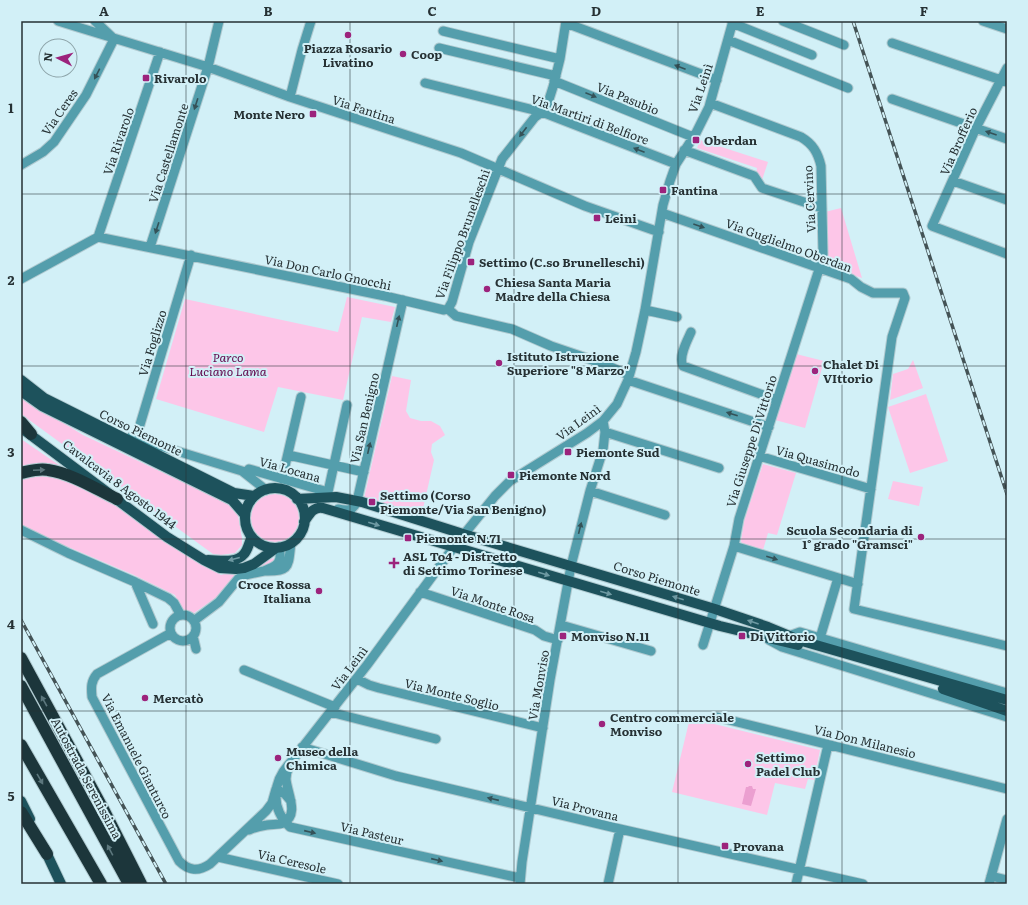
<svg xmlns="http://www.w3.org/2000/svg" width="1028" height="905" font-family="Literata,serif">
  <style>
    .green { fill: #fdc6e8 }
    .water { fill: #eb9fd0 }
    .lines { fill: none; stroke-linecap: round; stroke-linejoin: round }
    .minor-casing { stroke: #b0cad0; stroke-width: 11 }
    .major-casing { stroke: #b0cad0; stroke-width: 12 }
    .highway-casing { stroke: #b0cad0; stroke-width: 14 }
    .minor { stroke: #549eac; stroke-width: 9 }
    .major { stroke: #1d525c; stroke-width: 10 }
    .highway { stroke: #1c363b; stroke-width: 12 }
    .rail-casing { stroke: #445356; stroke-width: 3.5 }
    .rail { stroke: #d2f0f7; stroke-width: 2; stroke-dasharray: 6; stroke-linecap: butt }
    .oneway { fill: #345258 }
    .oneway2 { fill: #5c777d }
    .oneway3 { fill: #6e99a2 }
    .grid { fill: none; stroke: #263134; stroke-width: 1; stroke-opacity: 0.55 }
    .poi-dot { fill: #9c237c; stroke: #d2f0f7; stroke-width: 1.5 }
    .labels { text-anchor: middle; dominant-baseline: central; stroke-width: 4; stroke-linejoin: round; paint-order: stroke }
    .poi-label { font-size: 12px; font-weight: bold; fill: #263134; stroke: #d2f0f7; text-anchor: start }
    .street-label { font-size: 12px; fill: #263134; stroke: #d2f0f7 }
    .park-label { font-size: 12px; font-style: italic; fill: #61054b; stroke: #d2f0f7 }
    .neatline { fill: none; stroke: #263134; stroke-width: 1.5 }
    .grid-label { font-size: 13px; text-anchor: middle; font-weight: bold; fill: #263134 }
  </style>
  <rect width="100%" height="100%" fill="#d2f0f7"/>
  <path class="green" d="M700,140L768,162L761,183L756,174L757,168L697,148Z
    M841,208L862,278L826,266L825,212Z
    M347,297L395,307L391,322L362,317L343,400L278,387L264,432L156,399L185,299L338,332Z
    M796,354L824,361L805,428L775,420Z
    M913,360L923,388L890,400L893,374L908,369Z
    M392,376L411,380L406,411L410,418L421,421H431L440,426L445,435L432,444L431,452L434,460L422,513L364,498Z
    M926,394L948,461L910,473L888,407Z
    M21,397L83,435L185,483L231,503L237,510L242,538V545L235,553L221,555L213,554L21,414Z
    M21,439L62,467H21Z
    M763,464L796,473L777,535L768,533L763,550L742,544L741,541L744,521Z
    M38,476L62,478L118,503L221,575L274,558L273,563L229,583L217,597L194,613L182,609L175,595L134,575L26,529L21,526V480Z
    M893,481L923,487L919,506L888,499Z
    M251 518a24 24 0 1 1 48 0a24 24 0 1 1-48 0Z
    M690,718L820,750L814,780L808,779L805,789L775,783L767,815L672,792Z"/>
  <path class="water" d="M749,786H752L753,789H756L751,806L742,804L746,787H748Z"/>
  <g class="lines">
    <g class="minor-casing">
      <path id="minor" d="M58,21L208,67L290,97L461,153L585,206L659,232
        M95,21L112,37
        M783,21L844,45
        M983,21L1007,29
        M566,23L717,80
        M732,23L812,55
        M443,31L560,59
        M728,40L848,88
        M892,43L1007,82
        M439,48L556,76
        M1007,68L976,128L932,226L1007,254
        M554,81L693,137
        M425,83L542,112L676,164
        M290,97L302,50L311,21
        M892,99L1007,139
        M684,150L754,176L762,188L822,208
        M21,165L43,152L54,142L86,95L114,39
        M953,181L1007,200
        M662,213L851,279L861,287L873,293H903L905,298L892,337L854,609L1007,646
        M98,237L160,52
        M150,247L208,67L219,21
        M21,279L98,237L385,296L444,310L448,309
        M448,309L452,302L469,242L502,159L535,117L542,112L547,106L553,87L560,59L566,21
        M448,309L456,316L512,329L551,346L601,363L629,375
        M645,310L677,317
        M691,332C687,341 678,357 683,366L777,400
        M628,380L769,427
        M605,432L719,468
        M131,437L242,471L266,490
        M136,438L191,255
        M288,455L364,472
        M759,456L871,489
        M245,473L249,469L328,492L347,405
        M282,479L301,397
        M590,491L665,515
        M338,509C348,511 353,511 357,501L403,300
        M21,530L68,553L135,582L153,624
        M734,546L858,584
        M279,547C283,563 277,566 264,571C291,572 288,566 291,543
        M135,582L168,598L174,603L180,614
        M420,592L535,630L544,636L558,640
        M170 628a13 13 0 1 1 26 0a13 13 0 1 1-26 0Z
        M195,620L219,602L238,579L245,575L264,571
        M561,625L651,651
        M171,633L97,674C91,681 91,687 92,697L179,861C189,871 198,872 210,864L266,811L272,803L276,789L285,794L291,801
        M193,636L196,649
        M789,636L800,632L1007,693
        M820,638L838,578
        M769,640L782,647L1007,717
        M703,645L734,546L739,519L822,260L823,254L821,166C818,153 813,144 801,137L710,103
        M244,670L335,707
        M357,679L369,685L379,688L543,728
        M330,712L436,739
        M717,717L1007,789
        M302,747L396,776L620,829L863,884
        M249,830C255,827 260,826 267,825C272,824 278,825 283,823C300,815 287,793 286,779C286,775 287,771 289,767
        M218,857L338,884
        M991,876L1007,880
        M520,878L290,827C270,808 272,781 291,762L367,665L453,548L495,496L510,481L587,433L603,421L617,404L628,380L636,352L645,310L663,205L670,181L676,164L696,133L709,107L733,21
        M520,884L522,862L550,680L571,566L590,491L603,450L605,432L603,421
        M608,884L620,829
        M796,884L828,745
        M989,884L1007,819"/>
    </g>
    <g class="major-casing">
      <path id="major" d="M21,380L44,398L234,493L254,496
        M21,391L42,406L232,500L245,515
        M24,430L167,537L204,560L220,568L236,569L244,568L254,564L276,548
        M245 518a30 30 0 1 1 60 0a30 30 0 1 1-60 0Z
        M297,499L336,497L362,502L463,534L715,609L768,627L802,641L1007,700
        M304,522C309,515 313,506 323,508L720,626L798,645
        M208,560C219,560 236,564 244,554C248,550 249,542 252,537
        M943,689L1007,711
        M21,801L30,819
        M44,848L61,884"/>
    </g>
    <g class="highway-casing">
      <path id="highway" d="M21,422L31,434
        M21,473C30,471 39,468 48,470C71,473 96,489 117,499
        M21,658L103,809L141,884
        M21,686L129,884
        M21,745L101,884
        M21,812L47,854"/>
    </g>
    <use href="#minor" class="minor"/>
    <use href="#major" class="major"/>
    <use href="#highway" class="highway"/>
    <g class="rail-casing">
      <path id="rail" d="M853,21L1007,494
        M21,620L166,884"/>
    </g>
    <use href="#rail" class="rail"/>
  </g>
  <defs><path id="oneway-solid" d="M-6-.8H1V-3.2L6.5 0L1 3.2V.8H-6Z"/></defs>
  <g class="oneway">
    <use href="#oneway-solid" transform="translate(680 67) rotate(-159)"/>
    <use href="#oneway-solid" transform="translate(97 74) rotate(117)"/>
    <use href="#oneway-solid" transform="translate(591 95) rotate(22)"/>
    <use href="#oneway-solid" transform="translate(196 104) rotate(108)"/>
    <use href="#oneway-solid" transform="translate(523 132) rotate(127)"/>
    <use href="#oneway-solid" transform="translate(991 133) rotate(-161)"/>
    <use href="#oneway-solid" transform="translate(639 150) rotate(-159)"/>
    <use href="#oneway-solid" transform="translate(699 226) rotate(19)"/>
    <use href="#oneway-solid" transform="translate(157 228) rotate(108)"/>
    <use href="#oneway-solid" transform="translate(398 321) rotate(-77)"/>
    <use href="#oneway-solid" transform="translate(732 414) rotate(-162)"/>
    <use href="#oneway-solid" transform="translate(369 448) rotate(-77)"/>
    <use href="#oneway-solid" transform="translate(580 528) rotate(-76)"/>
    <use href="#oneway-solid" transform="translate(772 558) rotate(17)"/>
    <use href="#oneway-solid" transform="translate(493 799) rotate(-167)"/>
    <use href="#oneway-solid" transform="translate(310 832) rotate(13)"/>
    <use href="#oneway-solid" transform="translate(437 860) rotate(13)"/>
  </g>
  <g class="oneway2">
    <use href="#oneway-solid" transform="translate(39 470) rotate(-2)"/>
    <use href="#oneway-solid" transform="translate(44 701) rotate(-119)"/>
    <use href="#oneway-solid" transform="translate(40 779) rotate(60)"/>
    <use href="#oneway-solid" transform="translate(110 850) rotate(-118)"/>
  </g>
  <g class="oneway3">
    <use href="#oneway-solid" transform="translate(374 524) rotate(17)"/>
    <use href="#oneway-solid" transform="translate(234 559) rotate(165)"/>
    <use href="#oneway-solid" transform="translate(544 574) rotate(17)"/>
    <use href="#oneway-solid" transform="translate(606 593) rotate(16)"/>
    <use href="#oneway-solid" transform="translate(678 598) rotate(-163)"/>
    <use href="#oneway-solid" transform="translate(753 622) rotate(-161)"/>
  </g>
  <path class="grid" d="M186,21V884M350,21V884M514,21V884M678,21V884M842,21V884M21,194H1007M21,366H1007M21,539H1007M21,711H1007"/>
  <g class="poi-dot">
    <circle cx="348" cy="35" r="4"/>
    <circle cx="403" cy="54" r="4"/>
    <rect x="142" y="74" width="8" height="8" rx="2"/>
    <rect x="309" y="110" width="8" height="8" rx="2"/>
    <rect x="692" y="136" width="8" height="8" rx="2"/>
    <rect x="659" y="186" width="8" height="8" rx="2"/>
    <rect x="593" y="214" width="8" height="8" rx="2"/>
    <rect x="467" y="258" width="8" height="8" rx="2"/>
    <circle cx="487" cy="289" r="4"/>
    <circle cx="499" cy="363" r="4"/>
    <circle cx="815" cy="371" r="4"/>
    <rect x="564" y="448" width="8" height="8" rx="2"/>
    <rect x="507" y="471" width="8" height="8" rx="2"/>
    <rect x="368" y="498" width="8" height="8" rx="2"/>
    <circle cx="921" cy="537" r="4"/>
    <rect x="404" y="534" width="8" height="8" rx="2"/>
    <path d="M392 557h4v4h4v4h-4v4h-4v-4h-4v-4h4z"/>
    <circle cx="319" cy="591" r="4"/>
    <rect x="559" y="632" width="8" height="8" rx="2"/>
    <rect x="738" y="632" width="8" height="8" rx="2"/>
    <circle cx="145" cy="698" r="4"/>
    <circle cx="602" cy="724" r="4"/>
    <circle cx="278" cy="758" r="4"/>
    <circle cx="748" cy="764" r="4"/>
    <rect x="721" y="842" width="8" height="8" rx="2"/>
  </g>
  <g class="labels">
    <g class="poi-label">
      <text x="348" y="48" text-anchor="middle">Piazza Rosario<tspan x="348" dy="14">Livatino</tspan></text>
      <text x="411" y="54">Coop</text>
      <text x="154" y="78">Rivarolo</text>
      <text x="305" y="114" text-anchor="end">Monte Nero</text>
      <text x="704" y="140">Oberdan</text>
      <text x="671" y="190">Fantina</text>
      <text x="605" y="218">Leini</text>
      <text x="479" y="262">Settimo (C.so Brunelleschi)</text>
      <text x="495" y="282">Chiesa Santa Maria<tspan x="495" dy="14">Madre della Chiesa</tspan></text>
      <text x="507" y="356">Istituto Istruzione<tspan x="507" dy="14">Superiore "8 Marzo"</tspan></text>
      <text x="823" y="364">Chalet Di<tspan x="823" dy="14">VIttorio</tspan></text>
      <text x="576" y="452">Piemonte Sud</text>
      <text x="519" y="475">Piemonte Nord</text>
      <text x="380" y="495">Settimo (Corso<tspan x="380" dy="14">Piemonte/Via San Benigno)</tspan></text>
      <text x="913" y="530" text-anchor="end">Scuola Secondaria di<tspan x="913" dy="14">1° grado "Gramsci"</tspan></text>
      <text x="416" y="538">Piemonte N.71</text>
      <text x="403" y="556">ASL To4 - Distretto<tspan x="403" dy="14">di Settimo Torinese</tspan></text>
      <text x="311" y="584" text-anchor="end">Croce Rossa<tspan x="311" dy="14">Italiana</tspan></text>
      <text x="571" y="636">Monviso N.11</text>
      <text x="750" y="636">Di Vittorio</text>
      <text x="153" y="698">Mercatò</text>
      <text x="610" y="717">Centro commerciale<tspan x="610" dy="14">Monviso</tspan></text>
      <text x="286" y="751">Museo della<tspan x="286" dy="14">Chimica</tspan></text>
      <text x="756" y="757">Settimo<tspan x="756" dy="14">Padel Club</tspan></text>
      <text x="733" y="846">Provana</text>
    </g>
    <g class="street-label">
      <text transform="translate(700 88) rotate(-71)">Via Leinì</text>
      <text transform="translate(628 98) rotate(22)">Via Pasubio</text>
      <text transform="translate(364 109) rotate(18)">Via Fantina</text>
      <text transform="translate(59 112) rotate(-55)">Via Ceres</text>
      <text transform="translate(590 119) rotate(20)">Via Martiri di Belfiore</text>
      <text transform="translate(118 141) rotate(-71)">Via Rivarolo</text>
      <text transform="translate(958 141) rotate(-66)">Via Brofferio</text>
      <text transform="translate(168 153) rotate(-72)">Via Castellamonte</text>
      <text transform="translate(809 199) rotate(-93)">Via Cervino</text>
      <text transform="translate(462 234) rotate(-70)">Via Filippo Brunelleschi</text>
      <text transform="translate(789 245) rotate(20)">Via Guglielmo Oberdan</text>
      <text transform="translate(328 272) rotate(12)">Via Don Carlo Gnocchi</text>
      <text transform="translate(152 343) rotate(-73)">Via Foglizzo</text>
      <text transform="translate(364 418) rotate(-77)">Via San Benigno</text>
      <text transform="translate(578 422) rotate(-36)">Via Leinì</text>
      <text transform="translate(141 432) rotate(26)">Corso Piemonte</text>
      <text transform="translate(751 441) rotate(-72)">Via Giuseppe Di Vittorio</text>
      <text transform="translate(818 461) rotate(16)">Via Quasimodo</text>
      <text transform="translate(290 469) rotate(16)">Via Locana</text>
      <text transform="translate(120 484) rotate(37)">Cavalcavia 8 Agosto 1944</text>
      <text transform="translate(657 578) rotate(17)">Corso Piemonte</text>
      <text transform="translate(493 604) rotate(19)">Via Monte Rosa</text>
      <text transform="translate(349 668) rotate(-53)">Via Leinì</text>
      <text transform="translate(538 685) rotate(-80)">Via Monviso</text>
      <text transform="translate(452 694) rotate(14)">Via Monte Soglio</text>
      <text transform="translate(865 741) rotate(14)">Via Don Milanesio</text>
      <text transform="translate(137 756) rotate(63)">Via Emanuele Gianturco</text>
      <text transform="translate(87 778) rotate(62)">Autostrada Serenissima</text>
      <text transform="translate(585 808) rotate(14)">Via Provana</text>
      <text transform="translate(372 833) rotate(13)">Via Pasteur</text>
      <text transform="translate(292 861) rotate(13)">Via Ceresole</text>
    </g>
    <g class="park-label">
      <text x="228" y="357">Parco<tspan x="228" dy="14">Luciano Lama</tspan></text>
    </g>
  </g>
  <rect width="1028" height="905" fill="none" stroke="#d2f0f7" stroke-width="44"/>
  <g transform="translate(58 58) rotate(276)"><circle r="19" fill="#d2f0f7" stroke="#8da4a9"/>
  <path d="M0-3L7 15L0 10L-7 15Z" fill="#9c237c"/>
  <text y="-6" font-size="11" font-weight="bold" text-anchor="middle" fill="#263134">N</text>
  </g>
  <rect x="22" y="22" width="984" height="861" class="neatline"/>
  <g class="grid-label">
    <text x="104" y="16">A</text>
    <text x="268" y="16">B</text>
    <text x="432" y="16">C</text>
    <text x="596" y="16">D</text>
    <text x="760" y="16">E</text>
    <text x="924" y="16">F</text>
    <text x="11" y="113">1</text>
    <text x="11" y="285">2</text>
    <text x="11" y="457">3</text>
    <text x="11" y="629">4</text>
    <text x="11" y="801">5</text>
  </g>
</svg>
